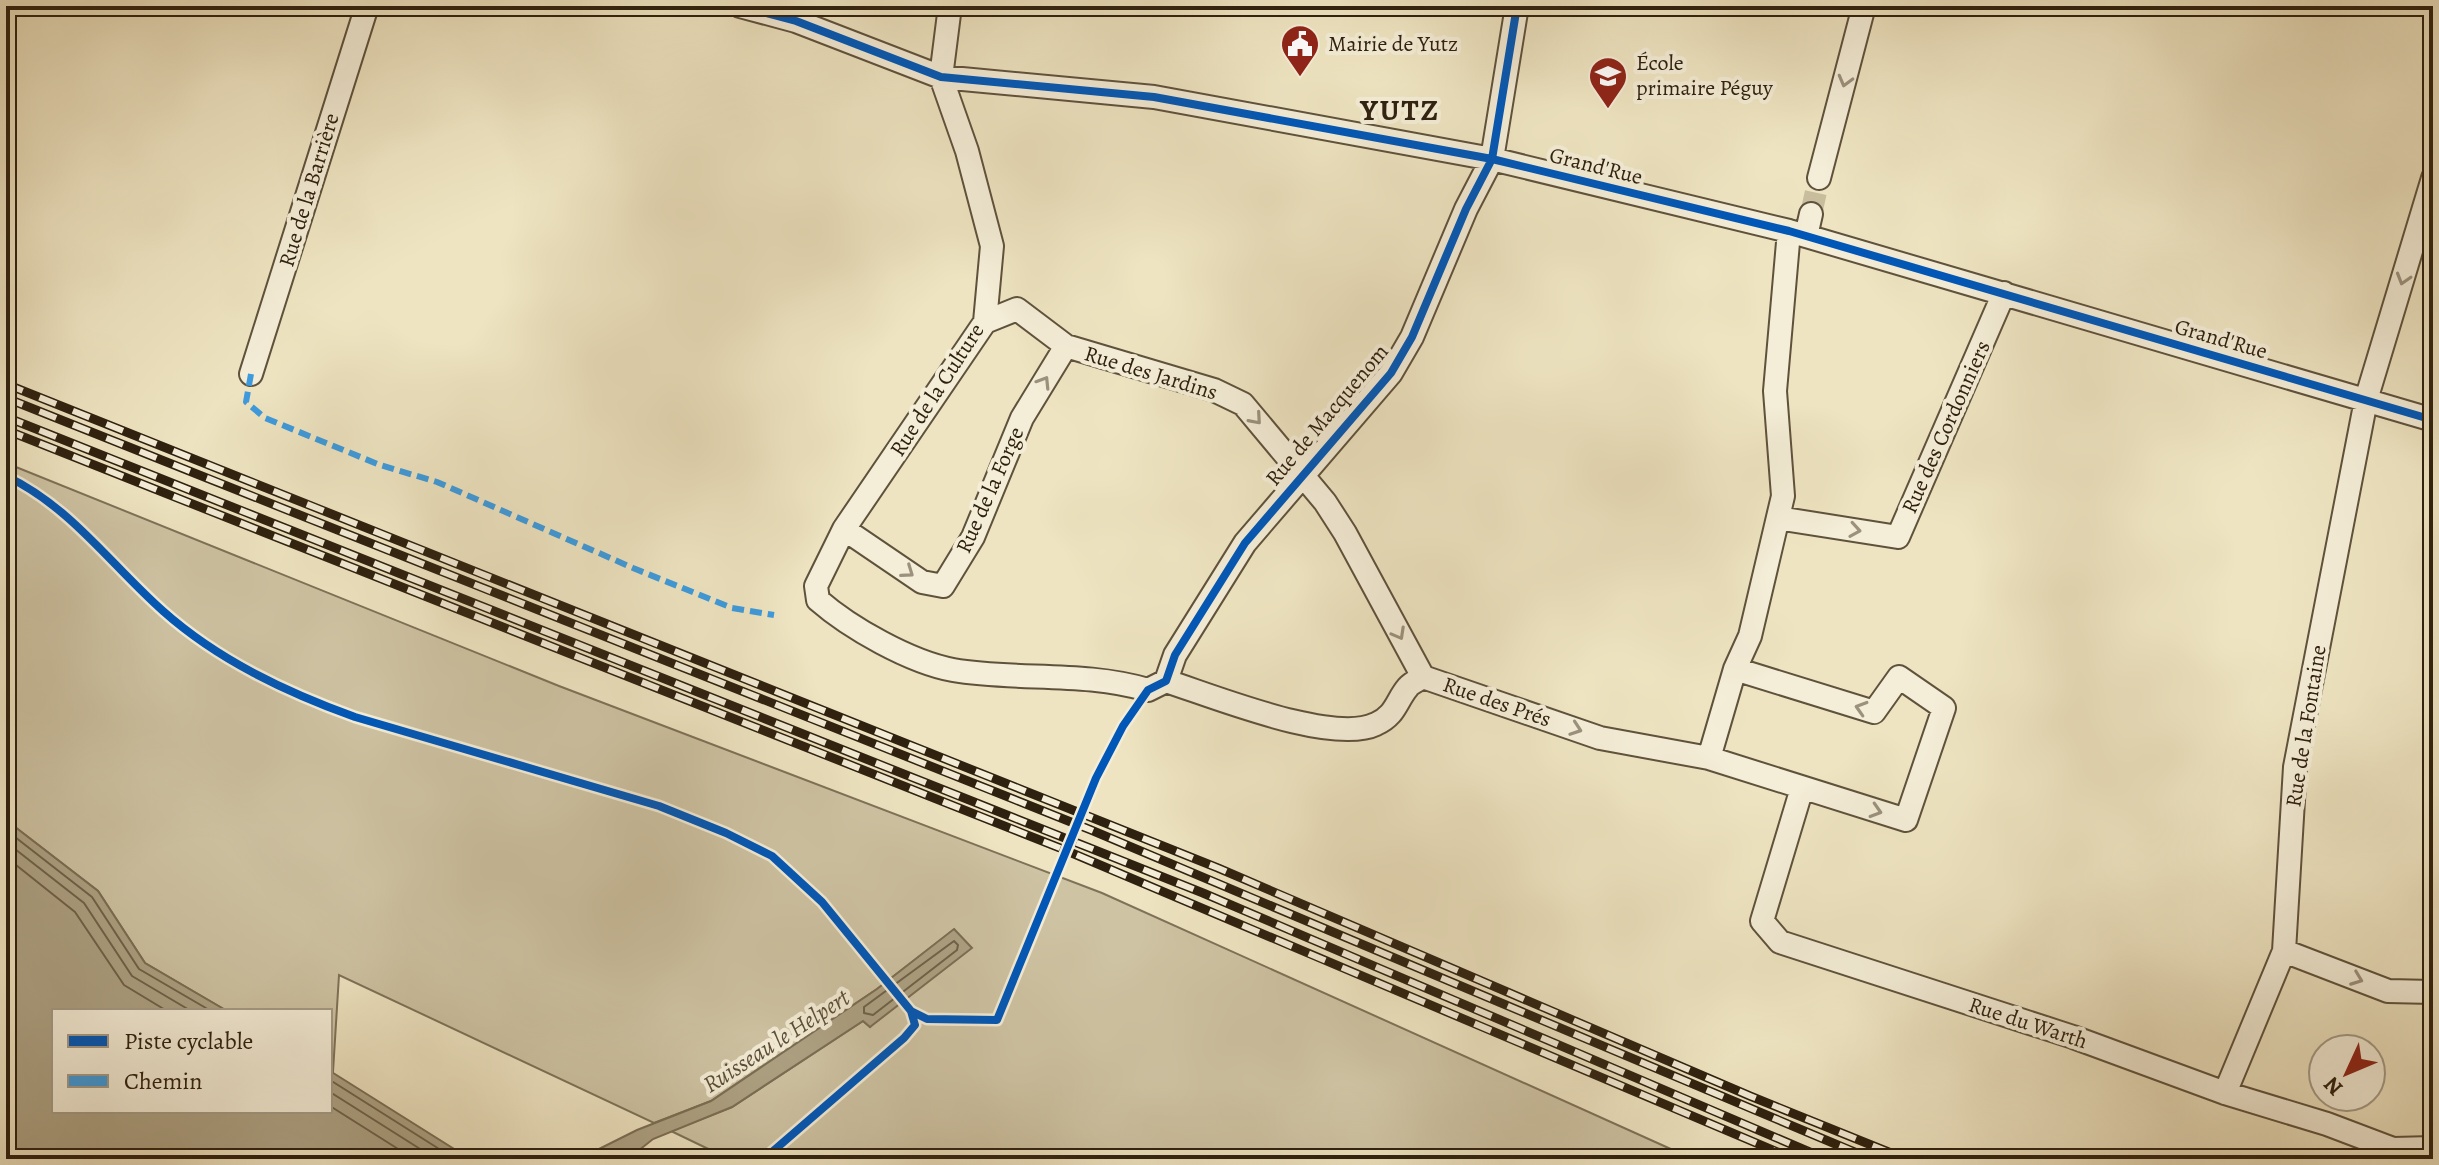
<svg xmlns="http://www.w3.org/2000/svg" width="2439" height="1165" font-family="Alegreya,serif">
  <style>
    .green { fill: #cec3a3; stroke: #7e7259; stroke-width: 2 }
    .water { fill: #ada284; stroke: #7b6e55; stroke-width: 2 }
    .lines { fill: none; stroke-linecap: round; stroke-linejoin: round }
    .shore { stroke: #6e624a; stroke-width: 2 }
    .street-tunnel { stroke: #c8bd9d; stroke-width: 22; stroke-dasharray: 22 11; stroke-linecap: butt }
    .street-casing { stroke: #5f523c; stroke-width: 26 }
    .street { stroke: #f4edd7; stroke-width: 22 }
    .rail-casing { stroke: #2f210f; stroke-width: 9 }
    .rail { stroke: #f4edd7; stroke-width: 6; stroke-dasharray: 18; stroke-linecap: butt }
    .quiet { stroke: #3d9bde; stroke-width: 6; stroke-dasharray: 12 6; stroke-linecap: butt }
    .cycleway-casing { stroke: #f4edd7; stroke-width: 13 }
    .cycleway { stroke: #0057b8; stroke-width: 8 }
    .oneway { stroke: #9b917d }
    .labels { text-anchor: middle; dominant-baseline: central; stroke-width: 8; stroke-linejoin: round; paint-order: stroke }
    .poi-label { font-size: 22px; fill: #2f210f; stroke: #f4edd7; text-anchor: start }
    .street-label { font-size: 22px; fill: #2f210f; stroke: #f4edd7 }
    .water-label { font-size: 24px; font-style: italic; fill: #5b4e38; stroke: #f4edd7 }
    .district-label { font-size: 30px; font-weight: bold; letter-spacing: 2px; fill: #2f210f; stroke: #f4edd7 }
  </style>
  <rect width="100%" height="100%" fill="#eee4c1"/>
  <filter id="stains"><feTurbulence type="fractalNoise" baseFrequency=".0025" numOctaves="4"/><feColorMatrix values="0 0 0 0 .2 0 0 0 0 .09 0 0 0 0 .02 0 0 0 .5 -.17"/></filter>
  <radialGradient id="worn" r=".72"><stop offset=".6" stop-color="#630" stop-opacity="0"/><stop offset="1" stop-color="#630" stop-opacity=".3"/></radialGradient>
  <path class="green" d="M6,463L559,686L1102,893L1693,1159H729L671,1131L732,1107L863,1021L870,1027L955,929L877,989L711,1101L654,1123L339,975L333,1072L330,1071V1011H227L145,963L98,891L6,820Z"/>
  <path class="water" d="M6,820L98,891L145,963L227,1011H54V1111H330V1071L470,1159H6Z
    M954,929L972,948L870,1027L863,1021L732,1107L653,1139L628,1159H579L637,1130L711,1101L877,989Z"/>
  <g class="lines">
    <path class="shore" d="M6,830L92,897L139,969L211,1011
      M6,842L84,903L132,976L191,1011
      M6,857L75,912L124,985L167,1011
      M954,941L958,945L957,950L873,1015L864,1013V1007Z
      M330,1080L455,1159
      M330,1092L436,1159
      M330,1106L414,1159"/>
    <path class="street-tunnel" d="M1811,214L1819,178"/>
    <g class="street-casing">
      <path id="street" d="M740,6L796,21L941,77L1154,97L1492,159L1789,231L2433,420
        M1819,178L1864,6
        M1806,236L1811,214
        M985,322L1017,309L1066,346L1214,390L1243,404L1325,502L1345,533L1423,677
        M251,374L367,6
        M1778,518L1898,537L2004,293
        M844,529L922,582L943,586L973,537L1022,418L1066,346
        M818,600L816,586L844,529L985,322L992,246L967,151L941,77L950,6
        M818,600C850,628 910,662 953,670C1018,681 1084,671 1148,690L1166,681
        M1423,677L1600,738L1709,758L1906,820L1944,708L1899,677L1874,712L1735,669
        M1166,681L1175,655L1245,543L1391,373L1412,337L1466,209L1492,159L1517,6
        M1166,681C1213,696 1333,745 1376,724C1396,715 1396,701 1408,687C1411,683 1418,680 1423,677
        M1709,758L1735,669L1750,636L1783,496L1775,391L1789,231
        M1802,788L1762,921L1780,942L2073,1037L2225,1093L2327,1124L2393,1149L2433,1148
        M2284,951L2388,991L2433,992
        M2225,1093L2284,951L2295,767L2366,400L2433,178"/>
    </g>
    <use href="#street" class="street"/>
    <g class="rail-casing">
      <path id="rail" d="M6,384L1218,868L1750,1096L1906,1159
        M6,398L1091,830L1871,1159
        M6,417L1203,893L1826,1159
        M6,430L1060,848L1794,1159"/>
    </g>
    <use href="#rail" class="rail"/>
    <path class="quiet" d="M251,374L246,402L265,418L380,465L437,482L633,568L732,608L774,615"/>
    <g class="cycleway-casing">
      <path id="cycleway" d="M740,6L796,21L941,77L1154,97L1492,159L1789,231L2433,420
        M6,476C71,507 110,564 163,611C218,660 286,692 355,717L659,806L726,833L772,856L822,902L911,1011L915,1025L904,1038L772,1152L771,1159
        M911,1011L927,1019L997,1020L1096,778L1123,726L1148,690L1166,681L1175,655L1245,543L1391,373L1412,337L1466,209L1492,159L1517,6"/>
    </g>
    <use href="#cycleway" class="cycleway"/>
  </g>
  <defs><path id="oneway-chevron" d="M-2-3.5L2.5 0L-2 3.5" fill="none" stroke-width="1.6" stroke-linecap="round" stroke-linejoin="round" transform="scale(2)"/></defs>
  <g class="oneway">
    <use href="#oneway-chevron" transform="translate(1845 81) rotate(105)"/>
    <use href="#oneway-chevron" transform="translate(2403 279) rotate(107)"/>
    <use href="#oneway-chevron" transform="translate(1044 382) rotate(-58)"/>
    <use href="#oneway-chevron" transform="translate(1256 419) rotate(49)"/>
    <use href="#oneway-chevron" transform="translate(1855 530) rotate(9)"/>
    <use href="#oneway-chevron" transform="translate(908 572) rotate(35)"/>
    <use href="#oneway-chevron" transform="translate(1399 634) rotate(61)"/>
    <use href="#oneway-chevron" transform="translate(1861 708) rotate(-163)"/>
    <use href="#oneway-chevron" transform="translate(1576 729) rotate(19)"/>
    <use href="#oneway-chevron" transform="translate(1876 811) rotate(17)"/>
    <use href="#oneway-chevron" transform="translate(2357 979) rotate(21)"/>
  </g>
  <defs>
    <g id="civic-pin" transform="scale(2)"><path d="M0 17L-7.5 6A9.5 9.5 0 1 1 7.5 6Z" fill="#8f2418" stroke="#f4edd7"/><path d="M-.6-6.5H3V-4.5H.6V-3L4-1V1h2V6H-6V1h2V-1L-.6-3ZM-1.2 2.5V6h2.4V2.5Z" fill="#fff"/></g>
    <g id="school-pin" transform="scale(2)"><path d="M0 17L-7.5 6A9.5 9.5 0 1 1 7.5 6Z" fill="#8f2418" stroke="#f4edd7"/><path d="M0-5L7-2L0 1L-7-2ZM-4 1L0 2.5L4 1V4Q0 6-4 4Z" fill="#fff"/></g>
  </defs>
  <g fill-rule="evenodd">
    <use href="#civic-pin" x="1300" y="44"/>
    <use href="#school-pin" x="1608" y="76"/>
  </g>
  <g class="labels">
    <g class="poi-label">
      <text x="1328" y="44">Mairie de Yutz</text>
      <text x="1636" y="63">École<tspan x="1636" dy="25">primaire Péguy</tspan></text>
    </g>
    <g class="street-label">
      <text transform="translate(1596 166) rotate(14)">Grand'Rue</text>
      <text transform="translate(309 190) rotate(-73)">Rue de la Barrière</text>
      <text transform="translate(2221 339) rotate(16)">Grand'Rue</text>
      <text transform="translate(1151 373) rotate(17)">Rue des Jardins</text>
      <text transform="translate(937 390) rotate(-57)">Rue de la Culture</text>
      <text transform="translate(1327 415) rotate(-50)">Rue de Macquenom</text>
      <text transform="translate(1946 427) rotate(-66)">Rue des Cordonniers</text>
      <text transform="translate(990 490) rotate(-66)">Rue de la Forge</text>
      <text transform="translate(1497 702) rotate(19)">Rue des Prés</text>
      <text transform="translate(2306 726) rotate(-81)">Rue de la Fontaine</text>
      <text transform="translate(2028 1023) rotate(18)">Rue du Warth</text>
    </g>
    <g class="water-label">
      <text transform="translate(776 1041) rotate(-33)">Ruisseau le Helpert</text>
    </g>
    <g class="district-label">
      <text x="1400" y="110">YUTZ</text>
    </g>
  </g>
  <rect width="2439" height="1165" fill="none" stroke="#eee4c1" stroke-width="32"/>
  <rect x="8" y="8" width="2423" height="1149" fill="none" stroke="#2f210f" stroke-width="4"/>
  <rect x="16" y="16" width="2407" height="1133" fill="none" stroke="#2f210f" stroke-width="2"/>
  <rect x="52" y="1009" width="280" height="104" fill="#f4edd7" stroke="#a59b87" stroke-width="2"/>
  <rect x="68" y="1035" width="40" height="12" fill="#0057b8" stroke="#a59b87" stroke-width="2"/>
  <text x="124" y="1049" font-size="24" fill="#2f210f">Piste cyclable</text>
  <rect x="68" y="1075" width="40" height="12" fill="#3d9bde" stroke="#a59b87" stroke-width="2"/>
  <text x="124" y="1089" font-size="24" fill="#2f210f">Chemin</text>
  <g transform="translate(2347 1073) rotate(226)"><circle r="38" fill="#f4edd7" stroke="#a59b87" stroke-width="2"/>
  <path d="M0-6L14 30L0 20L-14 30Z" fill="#8f2418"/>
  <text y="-12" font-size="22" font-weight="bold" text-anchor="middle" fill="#2f210f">N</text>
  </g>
  <rect width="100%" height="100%" filter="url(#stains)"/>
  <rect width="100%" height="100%" fill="url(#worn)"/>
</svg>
